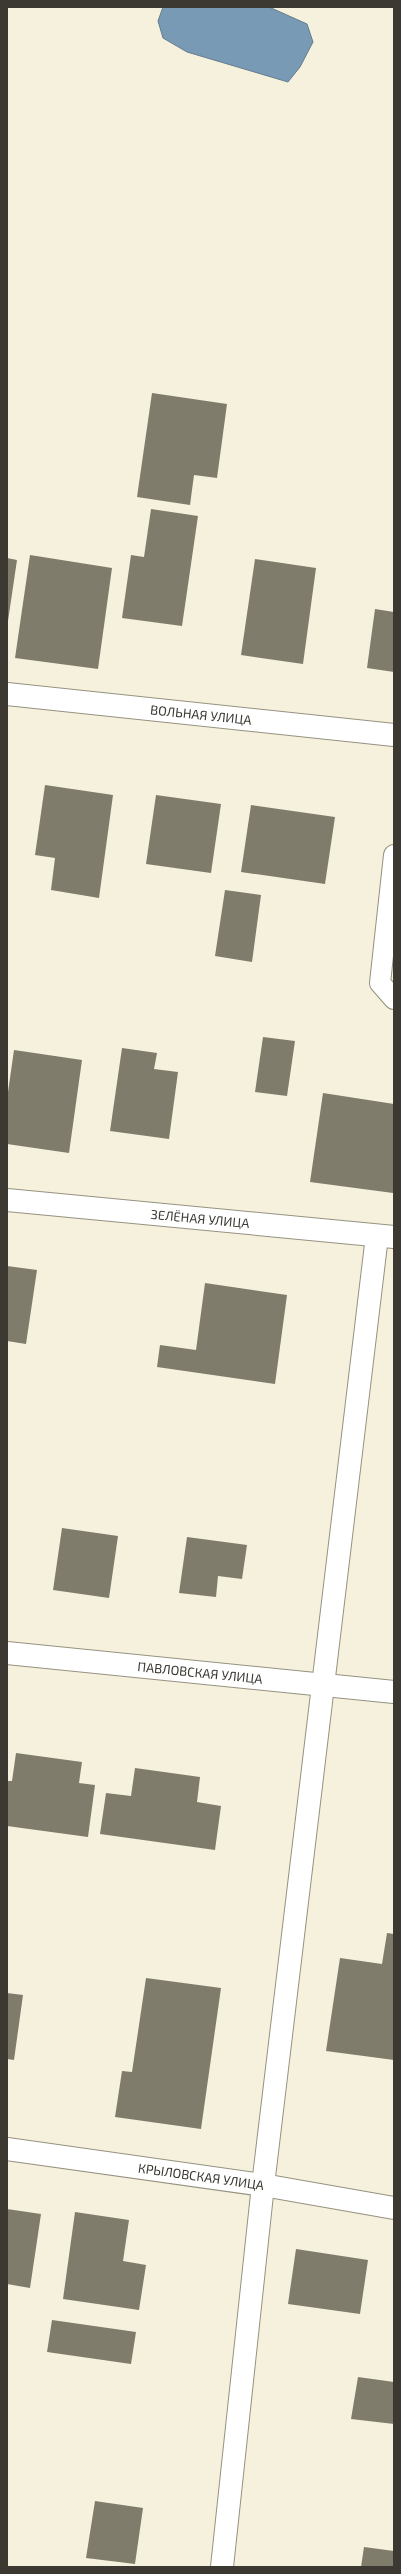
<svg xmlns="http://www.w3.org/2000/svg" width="401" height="2574" font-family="'Exo 2',sans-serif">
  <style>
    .water { fill: #789ab5; stroke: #667d8e }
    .building { fill: #807c6b }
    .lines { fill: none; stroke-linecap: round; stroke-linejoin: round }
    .lane-casing { stroke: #969280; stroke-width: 22 }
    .street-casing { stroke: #969280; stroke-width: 24 }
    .lane { stroke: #fff; stroke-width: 20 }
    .street { stroke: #fff; stroke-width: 22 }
    .labels { text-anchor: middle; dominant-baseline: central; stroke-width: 4; stroke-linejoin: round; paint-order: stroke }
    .street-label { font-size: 13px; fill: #3b3932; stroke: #fefefa }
  </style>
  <rect width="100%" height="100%" fill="#f5f1dd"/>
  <path class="water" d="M163,7H269L307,24L313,42L300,67L288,82L187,52L163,38L158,21Z"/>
  <path class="building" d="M152,393L227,404L217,478L194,475L190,505L137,497Z
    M151,509L198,516L182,626L122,618L131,555L144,557Z
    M30,555L112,568L98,669L15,658Z
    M7,558L17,560L8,621H7Z
    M255,559L316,568L303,664L241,655Z
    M375,609L394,612V672L367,668Z
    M45,785L113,795L99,898L51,890L55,858L35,855Z
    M156,795L221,804L211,873L146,864Z
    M251,805L335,817L325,884L241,872Z
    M225,890L261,895L252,962L215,956Z
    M263,1037L295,1041L287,1096L255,1092Z
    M122,1048L157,1053L154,1069L178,1072L169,1139L110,1131Z
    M14,1050L82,1060L69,1153L7,1144V1099Z
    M323,1093L394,1104L393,1193L310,1182Z
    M7,1266L37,1270L26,1344L7,1341Z
    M205,1283L287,1295L275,1384L157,1367L160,1345L196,1350Z
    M62,1528L118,1536L109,1598L53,1590Z
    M187,1537L247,1545L242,1579L218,1576L216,1597L179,1593Z
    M16,1753L82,1762L79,1783L95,1785L88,1837L7,1826V1781H12Z
    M135,1768L200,1777L197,1802L221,1806L215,1850L100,1834L106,1793L131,1796Z
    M387,1933L394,1934V2060L326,2051L340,1958L382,1964Z
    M146,1978L221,1988L201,2129L115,2117L122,2071L132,2072Z
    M7,1993L23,1995L14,2060L7,2059Z
    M7,2209L41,2214L30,2288L7,2284Z
    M75,2212L129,2220L123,2261L146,2265L139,2310L63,2299Z
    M296,2249L368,2260L360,2314L288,2304Z
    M52,2320L136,2332L131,2364L47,2352Z
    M358,2377L394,2382V2424L351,2419Z
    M95,2501L143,2508L135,2564L86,2558Z
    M364,2547L394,2551V2567H361Z"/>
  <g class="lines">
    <g class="lane-casing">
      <path id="lane" d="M394,855L380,983L394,999"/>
    </g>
    <g class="street-casing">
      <g id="street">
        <path id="s1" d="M7,694L394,735"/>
        <path id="s2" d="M7,1200L394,1237"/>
        <path id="s3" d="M7,1653L394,1692"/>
        <path id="s4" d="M7,2149L263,2185L394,2208"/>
        <path d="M222,2567L263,2185L377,1236"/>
      </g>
    </g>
    <use href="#lane" class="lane"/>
    <use href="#street" class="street"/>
  </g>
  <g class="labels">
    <g class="street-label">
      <text stroke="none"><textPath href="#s1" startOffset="195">ВОЛЬНАЯ УЛИЦА</textPath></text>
      <text stroke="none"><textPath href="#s2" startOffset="194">ЗЕЛЁНАЯ УЛИЦА</textPath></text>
      <text stroke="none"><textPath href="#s3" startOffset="194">ПАВЛОВСКАЯ УЛИЦА</textPath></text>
      <text stroke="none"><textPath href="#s4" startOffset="196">КРЫЛОВСКАЯ УЛИЦА</textPath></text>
    </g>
  </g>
  <rect width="401" height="2574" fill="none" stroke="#3b3932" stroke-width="16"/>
</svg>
